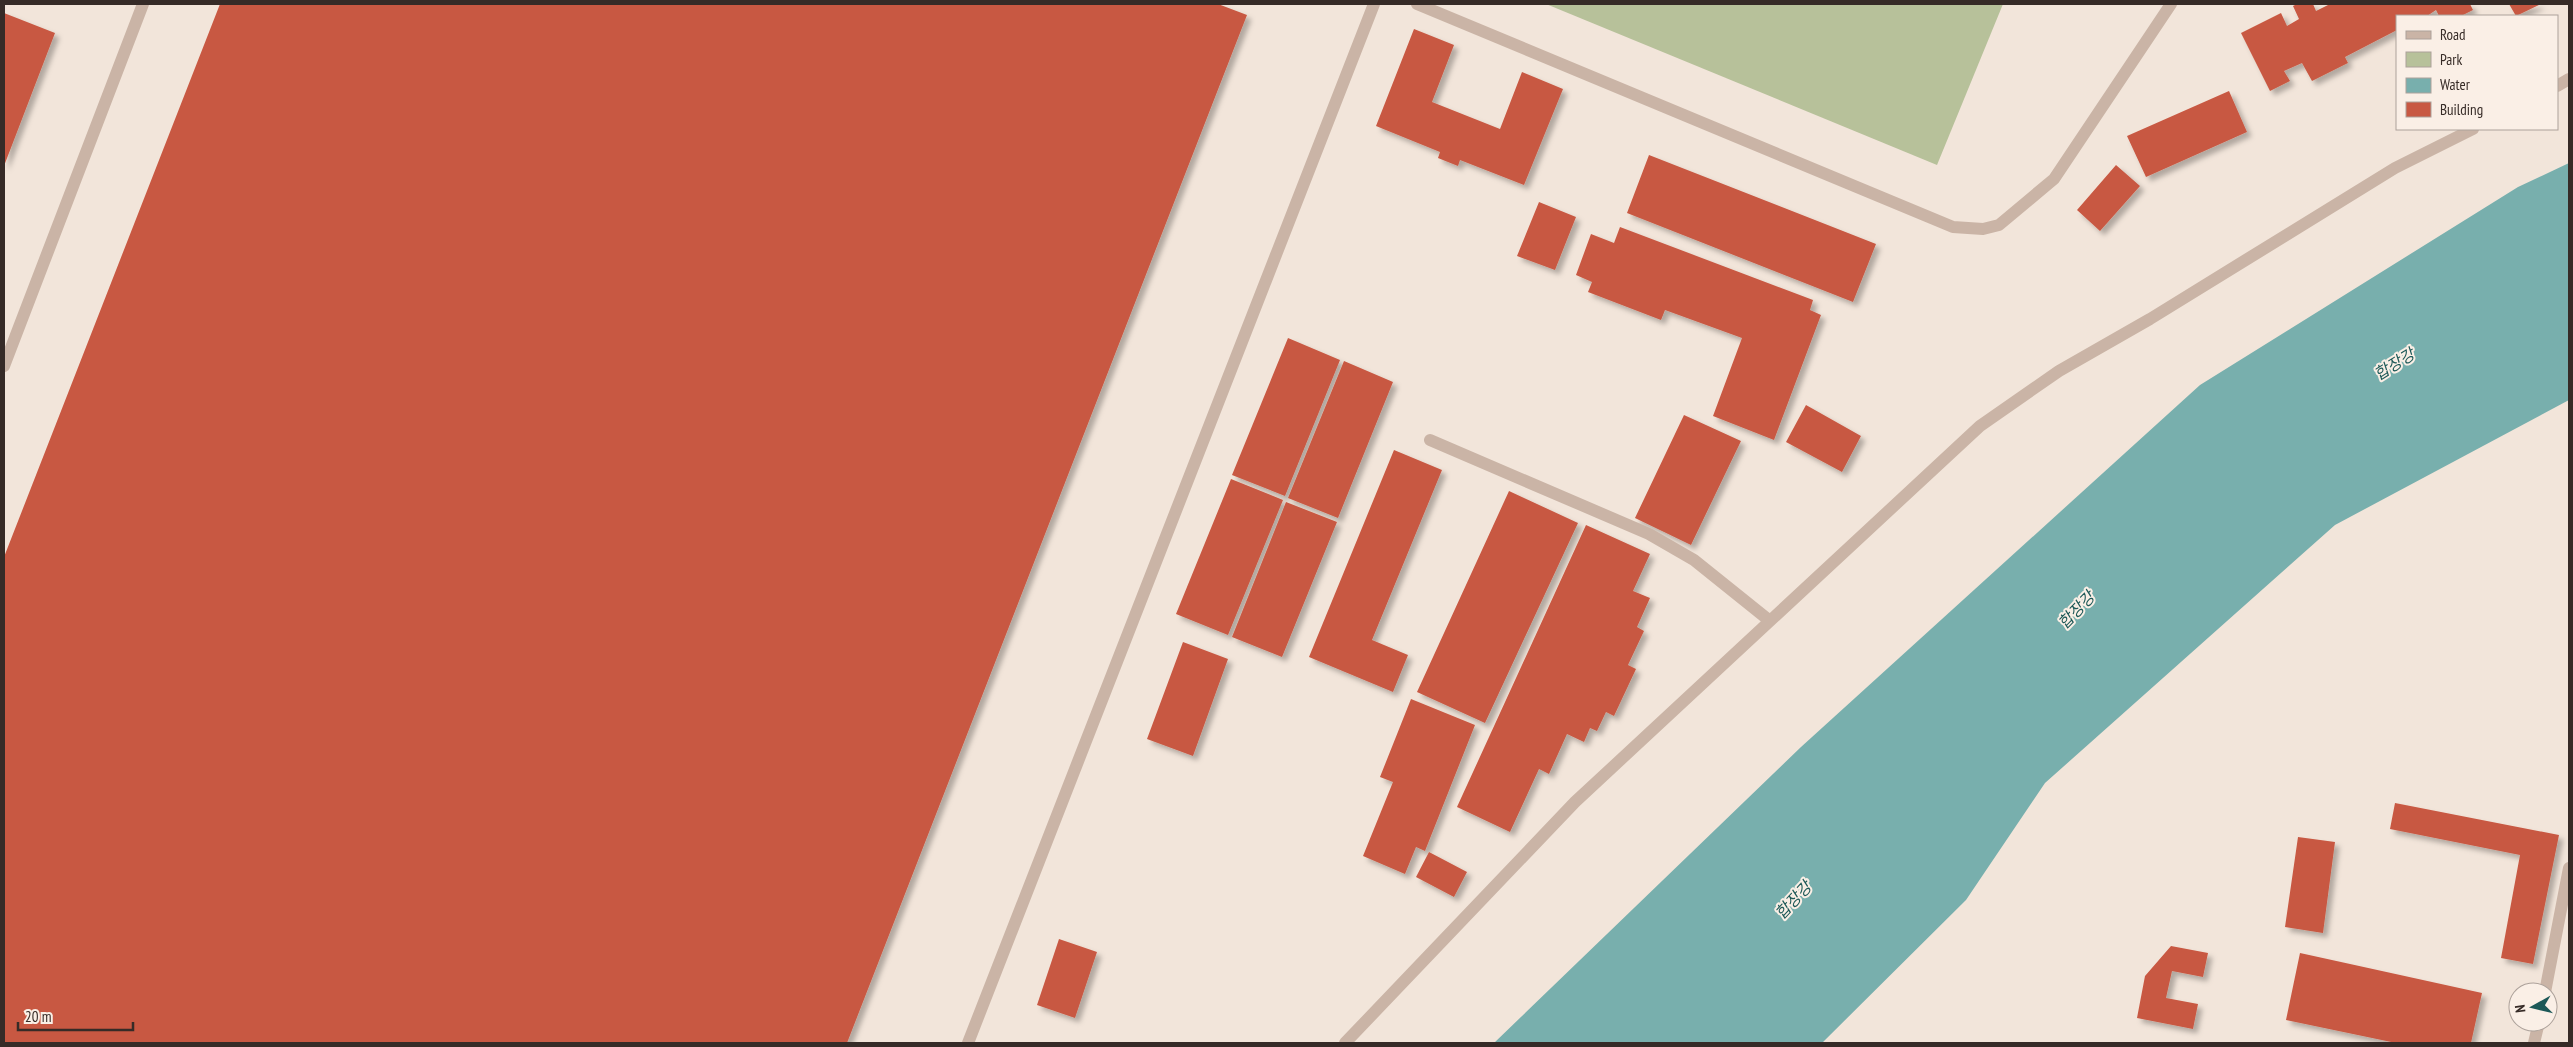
<svg xmlns="http://www.w3.org/2000/svg" width="2573" height="1047" font-family="'PT Sans Narrow','Noto Sans KR',sans-serif">
  <style>
    .green { fill: #b7c19a }
    .water { fill: #78afad }
    .building { fill: #c85842; filter: url(#shadow) }
    .lines { fill: none; stroke-linecap: round; stroke-linejoin: round }
    .lane { stroke: #cab4a6; stroke-width: 12 }
    .street { stroke: #cab4a6; stroke-width: 12 }
    .labels { text-anchor: middle; dominant-baseline: central; stroke-width: 4; stroke-linejoin: round; paint-order: stroke }
    .water-label { font-size: 16px; font-style: italic; fill: #1c5857; stroke: #faefe6 }
  </style>
  <defs>
    <filter id="shadow"><feDropShadow dx="4.5" dy="4.5" stdDeviation="2.5" flood-color="#0004"/></filter>
  </defs>
  <rect width="100%" height="100%" fill="#f2e5da"/>
  <path class="green" d="M1546,4H2003L1937,165Z"/>
  <path class="water" d="M2569,163V400L2335,525L2045,783L1966,900L1822,1043H1494L1801,747L2200,385L2518,187Z"/>
  <path class="building" d="M220,4H1218L1247,15L847,1043H4V557Z
    M2297,4H2313L2316,11L2330,4H2470L2473,10L2461,16H2439L2436,10L2427,16H2397V30L2345,57L2348,63L2312,81L2302,63L2284,71L2290,81L2270,91L2241,33L2281,13L2287,26L2299,19L2293,6Z
    M2509,4H2541L2516,16Z
    M4,13L55,33L4,166Z
    M1414,29L1454,45L1432,102L1500,129L1522,72L1563,89L1524,185L1460,160L1458,166L1438,158L1440,152L1376,126Z
    M2229,91L2247,132L2146,177L2127,136Z
    M1649,155L1876,244L1853,302L1627,213Z
    M2116,165L2140,186L2100,231L2077,210Z
    M1539,202L1576,217L1555,270L1517,256Z
    M1620,227L1813,300L1810,310L1821,315L1774,440L1713,416L1742,338L1665,310L1661,320L1588,292L1592,282L1576,275L1591,234L1614,243Z
    M1288,338L1340,360L1285,496L1232,475Z
    M1344,361L1393,382L1338,518L1288,498Z
    M1806,405L1861,436L1842,472L1786,442Z
    M1684,415L1741,441L1691,545L1635,518Z
    M1394,450L1442,470L1372,640L1408,655L1393,692L1309,657Z
    M1231,479L1283,500L1228,635L1176,614Z
    M1509,491L1578,523L1485,723L1417,692Z
    M1286,502L1337,522L1282,657L1232,637Z
    M1586,525L1650,554L1633,591L1650,598L1637,627L1644,631L1628,665L1636,669L1614,716L1606,712L1597,731L1590,728L1584,742L1567,734L1549,774L1539,769L1510,832L1457,807Z
    M1183,642L1228,659L1193,756L1147,739Z
    M1411,699L1475,725L1425,851L1416,847L1405,874L1363,856L1393,782L1380,777Z
    M2395,803L2559,835L2533,964L2501,958L2520,855L2390,829Z
    M2298,837L2335,842L2323,933L2285,927Z
    M1429,852L1467,872L1454,897L1416,877Z
    M1059,939L1097,952L1075,1018L1037,1005Z
    M2171,946L2208,953L2203,977L2172,971L2166,998L2198,1004L2193,1029L2137,1018L2145,976Z
    M2300,953L2482,993L2471,1043H2396L2286,1020Z"/>
  <g class="lines">
    <path class="lane" d="M1417,4L1953,227L1983,229L1999,225L2054,179L2171,4
      M4,366L143,4
      M2545,992L2569,868
      M968,1043L1374,4
      M2534,1043L2539,1022"/>
    <path class="street" d="M2557,86L2569,79
      M1430,440L1649,534L1694,560L1770,621
      M1345,1043L1575,802L1980,426L2059,371L2150,319L2395,168L2473,129"/>
  </g>
  <g class="labels">
    <g class="water-label">
      <text transform="translate(2394 364) rotate(-32)">합장강</text>
      <text transform="translate(2076 610) rotate(-46)">합장강</text>
      <text transform="translate(1793 900) rotate(-47)">합장강</text>
    </g>
  </g>
  <rect width="2573" height="1047" fill="none" stroke="#362b27" stroke-width="10"/>
  <rect x="2396" y="15" width="162" height="115" fill="#faefe6" stroke="#aca19a"/>
  <rect x="2406" y="31" width="25" height="8" fill="#cab4a6" stroke="#aca19a"/>
  <text x="2440" y="40" font-size="15" fill="#362b27">Road</text>
  <rect x="2406" y="52" width="25" height="15" fill="#b7c19a" stroke="#aca19a"/>
  <text x="2440" y="65" font-size="15" fill="#362b27">Park</text>
  <rect x="2406" y="78" width="25" height="15" fill="#78afad" stroke="#aca19a"/>
  <text x="2440" y="90" font-size="15" fill="#362b27">Water</text>
  <rect x="2406" y="102" width="25" height="15" fill="#c85842" stroke="#aca19a"/>
  <text x="2440" y="115" font-size="15" fill="#362b27">Building</text>
  <g transform="translate(2533 1007) rotate(262)"><circle r="24" fill="#faefe6" stroke="#aca19a"/>
  <path d="M0-4L9 19L0 12L-9 19Z" fill="#1c5857"/>
  <text y="-8" font-size="14" font-weight="bold" text-anchor="middle" fill="#362b27">N</text>
  </g>
  <path d="M18 1022v8h115v-8" fill="none" stroke="#362b27" stroke-width="2.5"/>
  <text x="25" y="1022" font-size="15" fill="#362b27" stroke="#faefe6" stroke-width="4" paint-order="stroke">20 m</text>
</svg>
